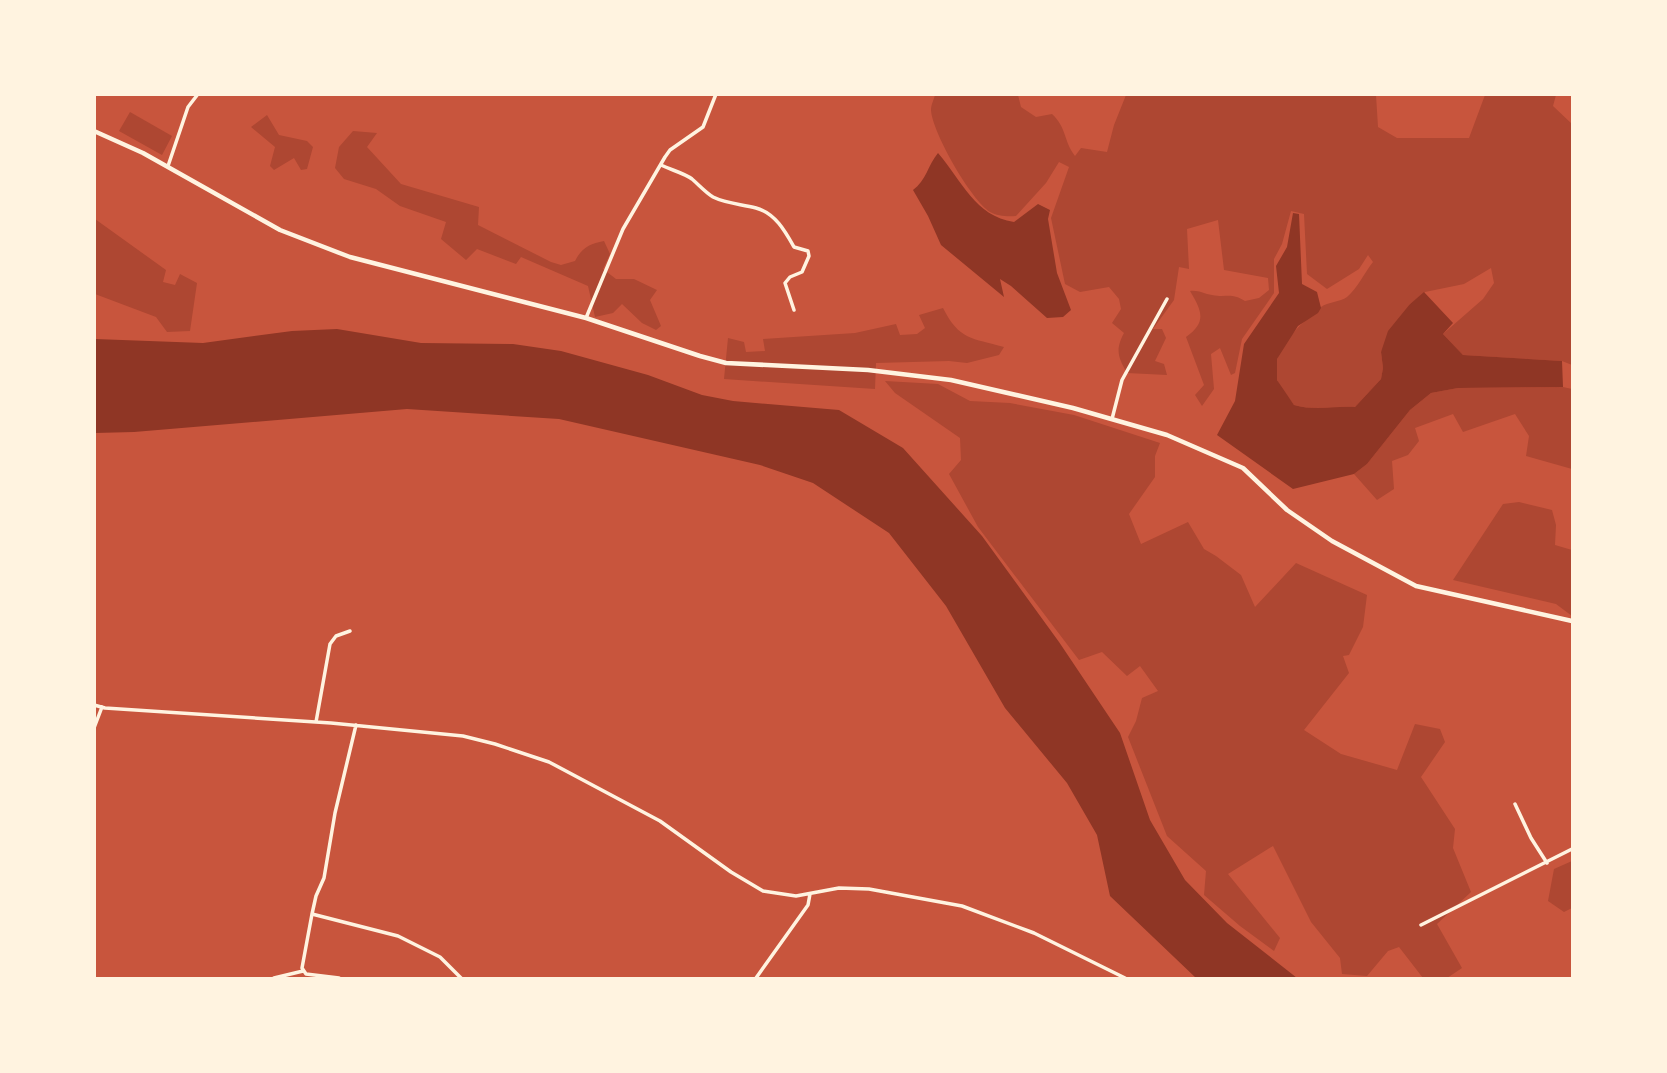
<svg xmlns="http://www.w3.org/2000/svg" width="1667" height="1073" font-family="'Open Sans',sans-serif">
  <style>
    .green { fill: #ae4732 }
    .water { fill: #8f3625 }
    .lines { fill: none; stroke-linecap: round; stroke-linejoin: round }
    .minor { stroke: #fff3e0; stroke-width: 3.5 }
    .tertiary { stroke: #fff3e0; stroke-width: 4.5 }
  </style>
  <rect width="100%" height="100%" fill="#c8553d"/>
  <path class="green" d="M935,95H1018L1021,107L1036,117L1052,114C1067,128 1063,140 1075,156L1081,148L1107,152L1114,125L1126,95H1376L1378,127L1397,138H1469L1485,95H1556L1553,106L1572,124V365L1562,361L1463,355L1443,334L1483,299L1494,283L1491,268L1464,284L1425,292L1410,304L1381,352L1383,368L1381,379L1355,407C1331,406 1317,411 1294,405C1289,398 1282,390 1278,382C1265,353 1303,322 1321,307C1328,302 1340,302 1347,297C1357,289 1365,272 1373,262L1368,255L1359,269L1327,289L1307,274L1304,214L1291,211L1282,244L1274,259V293L1242,339L1235,373L1231,375L1220,348L1211,354L1214,389L1202,406L1195,395L1204,385L1186,337C1207,322 1202,311 1190,291C1199,290 1204,294 1212,295C1228,298 1230,292 1245,301L1259,298L1269,290L1268,278L1224,270L1218,220L1187,229L1189,269L1179,267L1174,300L1153,329H1162L1166,338L1155,361L1164,364L1167,375L1127,373C1118,357 1115,350 1124,333L1112,323L1121,309L1119,299L1109,287L1080,292L1065,284L1051,218L1069,167L1059,162L1046,183L1016,216C1008,217 997,216 990,212C971,200 932,132 931,110C931,105 934,99 935,95Z
    M130,112L172,136L162,155L119,131Z
    M267,115L279,135L307,141L313,147L307,169L301,170L294,158L274,170L270,166L275,147L251,127Z
    M353,131L377,133L367,147L401,184L479,207L478,225L551,262L561,265L575,261C582,247 590,244 604,241L610,254L603,269L616,279H634L657,290L650,300L661,326L656,330L642,323L622,304L613,313L595,317L588,286L521,257L516,264L477,249L466,260L441,239L446,222L400,206L376,189L344,179L335,168L339,147Z
    M95,219L166,270L163,282L175,285L180,274L197,283L190,331L167,332L156,317L95,294Z
    M943,308C959,340 972,338 1004,347L999,355L967,363L949,361L876,363L875,389L724,379L728,338L744,342L746,352L765,351L763,339L855,333L896,324L900,335L917,334L925,328L919,315Z
    M885,381L938,384L970,401L1010,403L1074,415L1160,443L1155,456V477L1129,514L1141,544L1188,522L1204,549L1216,556L1241,575L1255,607L1296,563L1367,595L1363,627L1349,655L1343,656L1349,673L1304,730L1341,754L1397,770L1415,724L1440,729L1445,742L1421,777L1455,829L1453,848L1471,892L1437,924L1462,968L1447,978H1423L1399,947L1388,951L1367,976L1342,974L1340,958L1311,922L1273,846L1228,874L1280,938L1274,951L1240,926L1204,895L1206,871L1167,836L1128,737L1136,721L1142,698L1158,691L1140,666L1127,676L1102,652L1079,660L978,527L949,474L961,460L960,438L895,393Z
    M1563,387L1572,389V469L1526,456L1529,436L1515,414L1463,432L1453,414L1415,428L1419,441L1408,455L1392,461L1394,489L1377,500L1354,474L1367,464L1410,410L1431,393L1458,388Z
    M1519,502L1552,510L1556,525L1555,545L1572,550V616L1556,604L1453,580L1503,504Z
    M1572,861V908L1564,912L1548,901L1554,869Z"/>
  <path class="water" d="M938,153C962,181 975,216 1014,222L1038,204L1050,210L1048,219L1057,273L1071,310L1063,317L1047,318L1011,286L1000,279L1004,297L941,245L928,216L913,190C926,181 928,165 938,153Z
    M1293,213L1299,214L1302,284L1317,292L1321,308L1318,313L1298,326L1277,359V380L1294,405C1316,411 1332,406 1355,407L1381,379L1383,368L1381,352L1388,331L1410,304L1424,292L1453,323L1443,334L1463,355L1562,361L1563,387L1458,388L1431,393L1410,410L1367,464L1354,474L1293,489L1217,435L1235,401L1244,344L1279,293L1276,266L1287,247Z
    M337,329L421,343L513,344L561,351L648,375L702,395L733,401L839,410L903,448L982,536L1059,642L1120,733L1150,820L1185,880L1227,923L1297,978H1196L1110,896L1097,835L1067,783L1005,708L946,606L889,533L813,483L760,465L559,419L407,409L134,432L95,433V339L203,343L292,331Z"/>
  <g class="lines">
    <path class="minor" d="M661,165C671,170 684,173 692,179C699,185 705,192 713,197C727,204 742,204 756,208C775,213 785,231 794,247L808,251L809,256L802,272L790,277L785,283L794,310
      M168,166L188,107L198,94
      M586,318L623,229L665,157L670,150L703,127L716,94
      M1112,419L1122,380L1167,299
      M94,705L105,708L331,723L463,736L495,744L549,762L660,821L731,872L763,891L796,896L839,888L869,889L962,906L1034,933L1125,978
      M316,722L330,644L336,636L350,631
      M94,728L102,707
      M1515,804L1531,838L1547,863
      M312,914L398,936L440,957L461,978
      M1421,925L1572,849
      M274,978L303,971
      M339,978L306,974L302,968L312,914L316,896L324,878L335,813L356,725
      M756,978L808,905L810,894"/>
    <path class="tertiary" d="M94,131L143,153L280,230L350,257L586,318L700,356L726,363L868,370L951,380L1073,408L1167,435L1243,468L1287,510L1332,541L1416,586L1572,621"/>
  </g>
  <rect width="1667" height="1073" fill="none" stroke="#fff3e0" stroke-width="192"/>
</svg>
